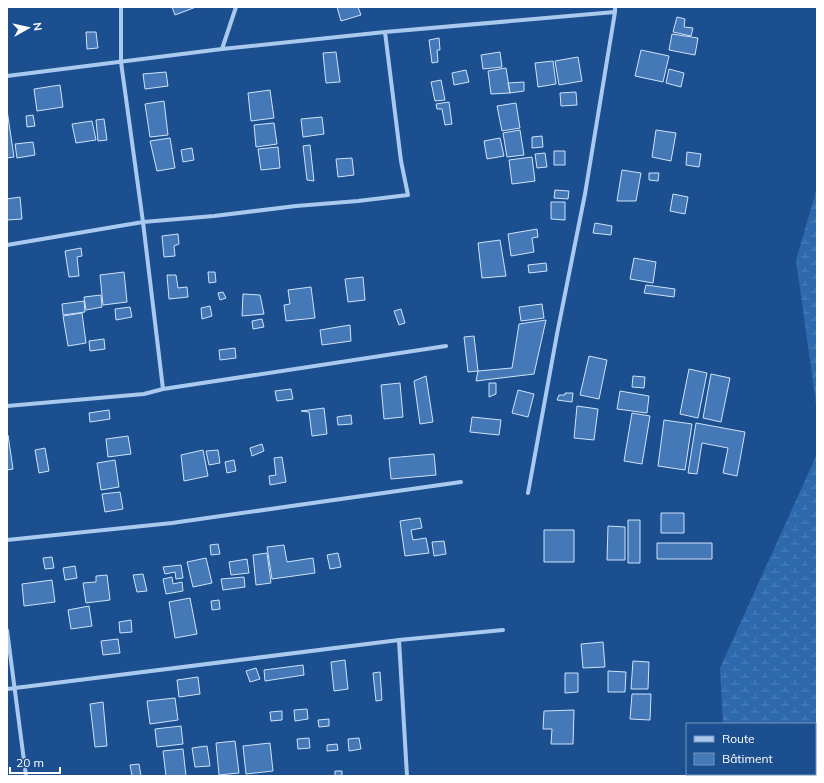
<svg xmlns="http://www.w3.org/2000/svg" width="824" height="783" font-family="Mulish,sans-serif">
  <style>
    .wetland { fill: url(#wetland-marsh) }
    .building { fill: #4478b7; stroke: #cfe3fa }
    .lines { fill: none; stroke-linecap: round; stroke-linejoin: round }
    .minor { stroke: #a9c9ee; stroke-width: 4 }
  </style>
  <defs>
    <pattern id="wetland-marsh" width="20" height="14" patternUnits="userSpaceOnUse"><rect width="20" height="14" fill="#2e69ad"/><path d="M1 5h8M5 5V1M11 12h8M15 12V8" fill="none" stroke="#4d80b9"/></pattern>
  </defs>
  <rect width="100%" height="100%" fill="#1b4f8f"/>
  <path class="wetland" d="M817,188V411L796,260Z
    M817,454V776H726V774H815V724H723L720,668Z"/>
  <path class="building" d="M172,7H196L175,15Z
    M337,7H358L361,15L341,21Z
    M677,17L685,19L684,27L693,28L691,36L673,32Z
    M86,32H96L98,48L87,49Z
    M672,34L698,38L695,55L669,50Z
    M439,38L440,50H437L438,62L432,63L429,40Z
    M641,50L669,56L663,82L635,76Z
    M336,52L340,82L326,83L323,53Z
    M500,52L502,67L483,69L481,55Z
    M578,57L582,81L559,85L555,61Z
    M553,61L556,84L538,87L535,63Z
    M506,68L510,93L491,94L488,71Z
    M669,69L684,73L681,87L666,83Z
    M466,70L469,82L454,85L452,73Z
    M166,72L168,86L145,89L143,74Z
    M441,80L445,100L435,101L431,82Z
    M524,82V91L510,93L508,83Z
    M60,85L63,107L37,111L34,89Z
    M270,90L274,118L251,121L248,93Z
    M576,92L577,105L561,106L560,93Z
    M164,101L168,135L150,137L145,104Z
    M449,102L452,124L445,125L442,109H437L436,104Z
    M516,103L520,128L502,131L497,106Z
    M7,110L14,157L7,158Z
    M33,115L35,126L27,127L26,116Z
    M322,117L324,134L303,137L301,119Z
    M104,119L107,140L98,141L96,120Z
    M92,121L96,140L76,143L72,124Z
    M274,123L277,144L256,147L254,125Z
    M520,130L524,155L507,157L503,133Z
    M656,130L676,133L671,161L652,157Z
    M542,136L543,147L532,148V137Z
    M170,138L175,168L157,171L150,141Z
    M500,138L504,156L487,159L484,141Z
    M33,142L35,155L17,158L15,144Z
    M310,145L314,181L307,180L303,146Z
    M278,147L280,168L261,170L258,149Z
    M192,148L194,160L183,162L181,150Z
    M554,151H565V165H554Z
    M687,152L701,154L699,167L686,165Z
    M545,153L547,167L537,168L535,154Z
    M532,157L535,181L512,184L509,160Z
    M352,158L354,175L338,177L336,159Z
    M622,170L641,173L636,201H617Z
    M649,173H659L658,181L649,180Z
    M555,190L569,191L568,199L554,198Z
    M673,194L688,197L685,214L670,211Z
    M20,197L22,219L7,220V199Z
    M551,202H565V220L551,219Z
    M595,223L612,226L611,235L593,233Z
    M537,229L538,237L532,238L534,252L511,256L508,234Z
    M178,234L179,244L174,246L175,256L164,257L162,236Z
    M500,240L506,276L482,278L478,243Z
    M81,248L82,256L77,257L79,276L69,277L65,251Z
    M634,258L656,262L653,283L630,279Z
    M546,263L547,271L529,273L528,265Z
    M124,272L127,302L103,305L100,275Z
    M208,272H215L216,282L209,283Z
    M167,275H176L178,288L187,287L188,297L169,299Z
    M363,277L365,300L348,302L345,279Z
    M646,285L675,289L674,297L644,293Z
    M311,287L315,318L286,321L284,305L290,304L288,290Z
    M223,292L226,298L220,300L218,293Z
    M243,294L260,295L264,314L242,316Z
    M101,295L102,307L86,310L84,297Z
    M84,301L85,312L63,315L62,304Z
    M542,304L544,318L521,321L519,307Z
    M210,306L212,316L202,319L201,308Z
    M130,307L132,317L116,320L115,309Z
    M401,309L405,323L399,325L394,311Z
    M82,313L86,343L68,346L63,316Z
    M262,319L264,327L253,329L252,321Z
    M546,320L534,374L476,381L478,371L512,368L519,324Z
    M350,325L351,341L322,345L320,330Z
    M474,336L478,371L468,372L464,337Z
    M104,339L105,349L90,351L89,341Z
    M235,348L236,358L220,360L219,350Z
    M589,356L607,360L599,399L580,395Z
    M689,369L707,373L698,418L680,414Z
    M711,374L730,378L721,422L703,418Z
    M426,376L433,422L420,424L414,381Z
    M633,376L645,377L644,388L632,387Z
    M400,383L403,417L384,419L381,385Z
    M489,383H496V394L489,397Z
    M291,389L293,399L277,401L275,391Z
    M518,390L534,394L528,417L512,413Z
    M620,391L649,396L647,413L617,409Z
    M565,393H573L572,402L557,400L559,395H565Z
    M577,406L598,409L594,440L574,438Z
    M324,408L327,434L312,436L309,412L301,411Z
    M109,410L110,419L90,422L89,413Z
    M632,413L650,416L642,464L624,461Z
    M351,415L352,424L338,425L337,417Z
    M472,417L501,420L499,435L470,432Z
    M664,420L692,424L685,470L658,466Z
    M696,423L745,432L737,476L723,473L728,448L702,443L697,474L688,473Z
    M7,435H8L13,469L7,470Z
    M128,436L131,454L108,457L106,439Z
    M262,444L264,451L252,456L250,448Z
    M45,448L49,471L39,473L35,450Z
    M203,450L208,476L184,481L181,455Z
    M218,450L220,463L209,465L206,451Z
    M434,454L436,475L391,479L389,458Z
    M282,457L286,482L270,485L269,476L276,475L274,458Z
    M115,460L119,487L101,490L97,463Z
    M234,460L236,471L227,473L225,462Z
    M120,492L123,509L105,512L102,494Z
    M661,513H684V533H661Z
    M420,518L422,528L411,530L413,540L426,538L429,553L405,556L400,521Z
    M628,520H640V563H628Z
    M608,526L625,527V560H607Z
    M544,530H574V562H544Z
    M444,541L446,554L434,556L432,542Z
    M657,543H712V559H657Z
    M218,544L220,554L211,555L210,545Z
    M284,545L287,562L313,558L315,573L272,579L267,547Z
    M267,553L271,583L256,585L253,555Z
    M338,553L341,567L330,569L327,555Z
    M52,557L54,568L45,569L43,558Z
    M206,558L212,583L193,587L187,562Z
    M247,559L249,573L231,575L229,562Z
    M181,565L183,578L176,579L175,572L165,574L163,567Z
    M75,566L77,578L65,580L63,568Z
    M143,574L147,591L137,592L133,575Z
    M107,575L110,600L86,603L83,583L96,582V576Z
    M172,577L173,584L182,582L183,591L166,594L163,579Z
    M244,577L245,587L223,590L221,579Z
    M52,580L55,602L24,606L22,584Z
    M190,598L197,634L175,638L169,602Z
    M219,600L220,609L212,610L211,601Z
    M89,606L92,626L71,629L68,610Z
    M131,620L132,632L120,633L119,622Z
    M118,639L120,653L103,655L101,641Z
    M603,642L605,667L583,668L581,644Z
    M345,660L348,689L334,691L331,662Z
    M633,661L649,662L648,689H631Z
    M303,665L304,675L265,681L264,670Z
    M256,668L260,679L250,682L246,671Z
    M608,671L626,672L625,692H608Z
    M380,672L382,700L376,701L373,673Z
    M565,673H578V692L565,693Z
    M198,677L200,694L179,697L177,680Z
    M632,694H651L650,720L630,719Z
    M175,698L178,720L150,724L147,701Z
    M103,702L107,746L95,747L90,704Z
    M307,709L308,719L295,721L294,710Z
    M574,710L573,744H551L552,729H543L544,711Z
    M282,711V720L271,721L270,712Z
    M329,719V726L319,727L318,720Z
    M181,726L183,744L157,747L155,729Z
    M309,738L310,748L298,749L297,739Z
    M359,738L361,749L349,751L348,739Z
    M235,741L239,773L219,775L216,743Z
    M270,743L273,771L246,774L243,746Z
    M337,744L338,750L327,751V745Z
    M207,746L210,766L195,767L192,748Z
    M183,749L186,776H166L163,751Z
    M139,764L141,776H132L130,765Z
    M335,771H342V776H335Z"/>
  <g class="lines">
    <path class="minor" d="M121,7V62L143,222L163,389
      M222,49L236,7
      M7,76L222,49L385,32L615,12V7
      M7,245L143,222L214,216L296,206L358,201L408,195L401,161L385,32
      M7,406L144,394L163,389L446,346
      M528,493L557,334L585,194L615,12
      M7,540L172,523L461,482
      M7,630L26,776
      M399,640L407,776
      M7,689L399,640L503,630"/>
  </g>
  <rect width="824" height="783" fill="none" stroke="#ffffff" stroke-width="16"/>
  <rect x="686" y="723" width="130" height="52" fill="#1b4f8f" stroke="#7695bc"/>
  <rect x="694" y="736" width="20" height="6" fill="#a9c9ee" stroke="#7695bc"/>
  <text x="722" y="743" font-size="12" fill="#ffffff">Route</text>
  <rect x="694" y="753" width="20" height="12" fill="#4478b7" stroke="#7695bc"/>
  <text x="722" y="763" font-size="12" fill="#ffffff">Bâtiment</text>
  <g transform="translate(28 28) rotate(82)" stroke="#1b4f8f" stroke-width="3" paint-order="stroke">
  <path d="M0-3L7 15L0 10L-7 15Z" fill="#ffffff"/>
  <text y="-6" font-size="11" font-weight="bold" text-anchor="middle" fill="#ffffff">N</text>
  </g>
  <path d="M10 767v6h50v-6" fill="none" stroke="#ffffff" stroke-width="2"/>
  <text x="16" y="767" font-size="12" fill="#ffffff" stroke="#1b4f8f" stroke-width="3" paint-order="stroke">20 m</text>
</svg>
